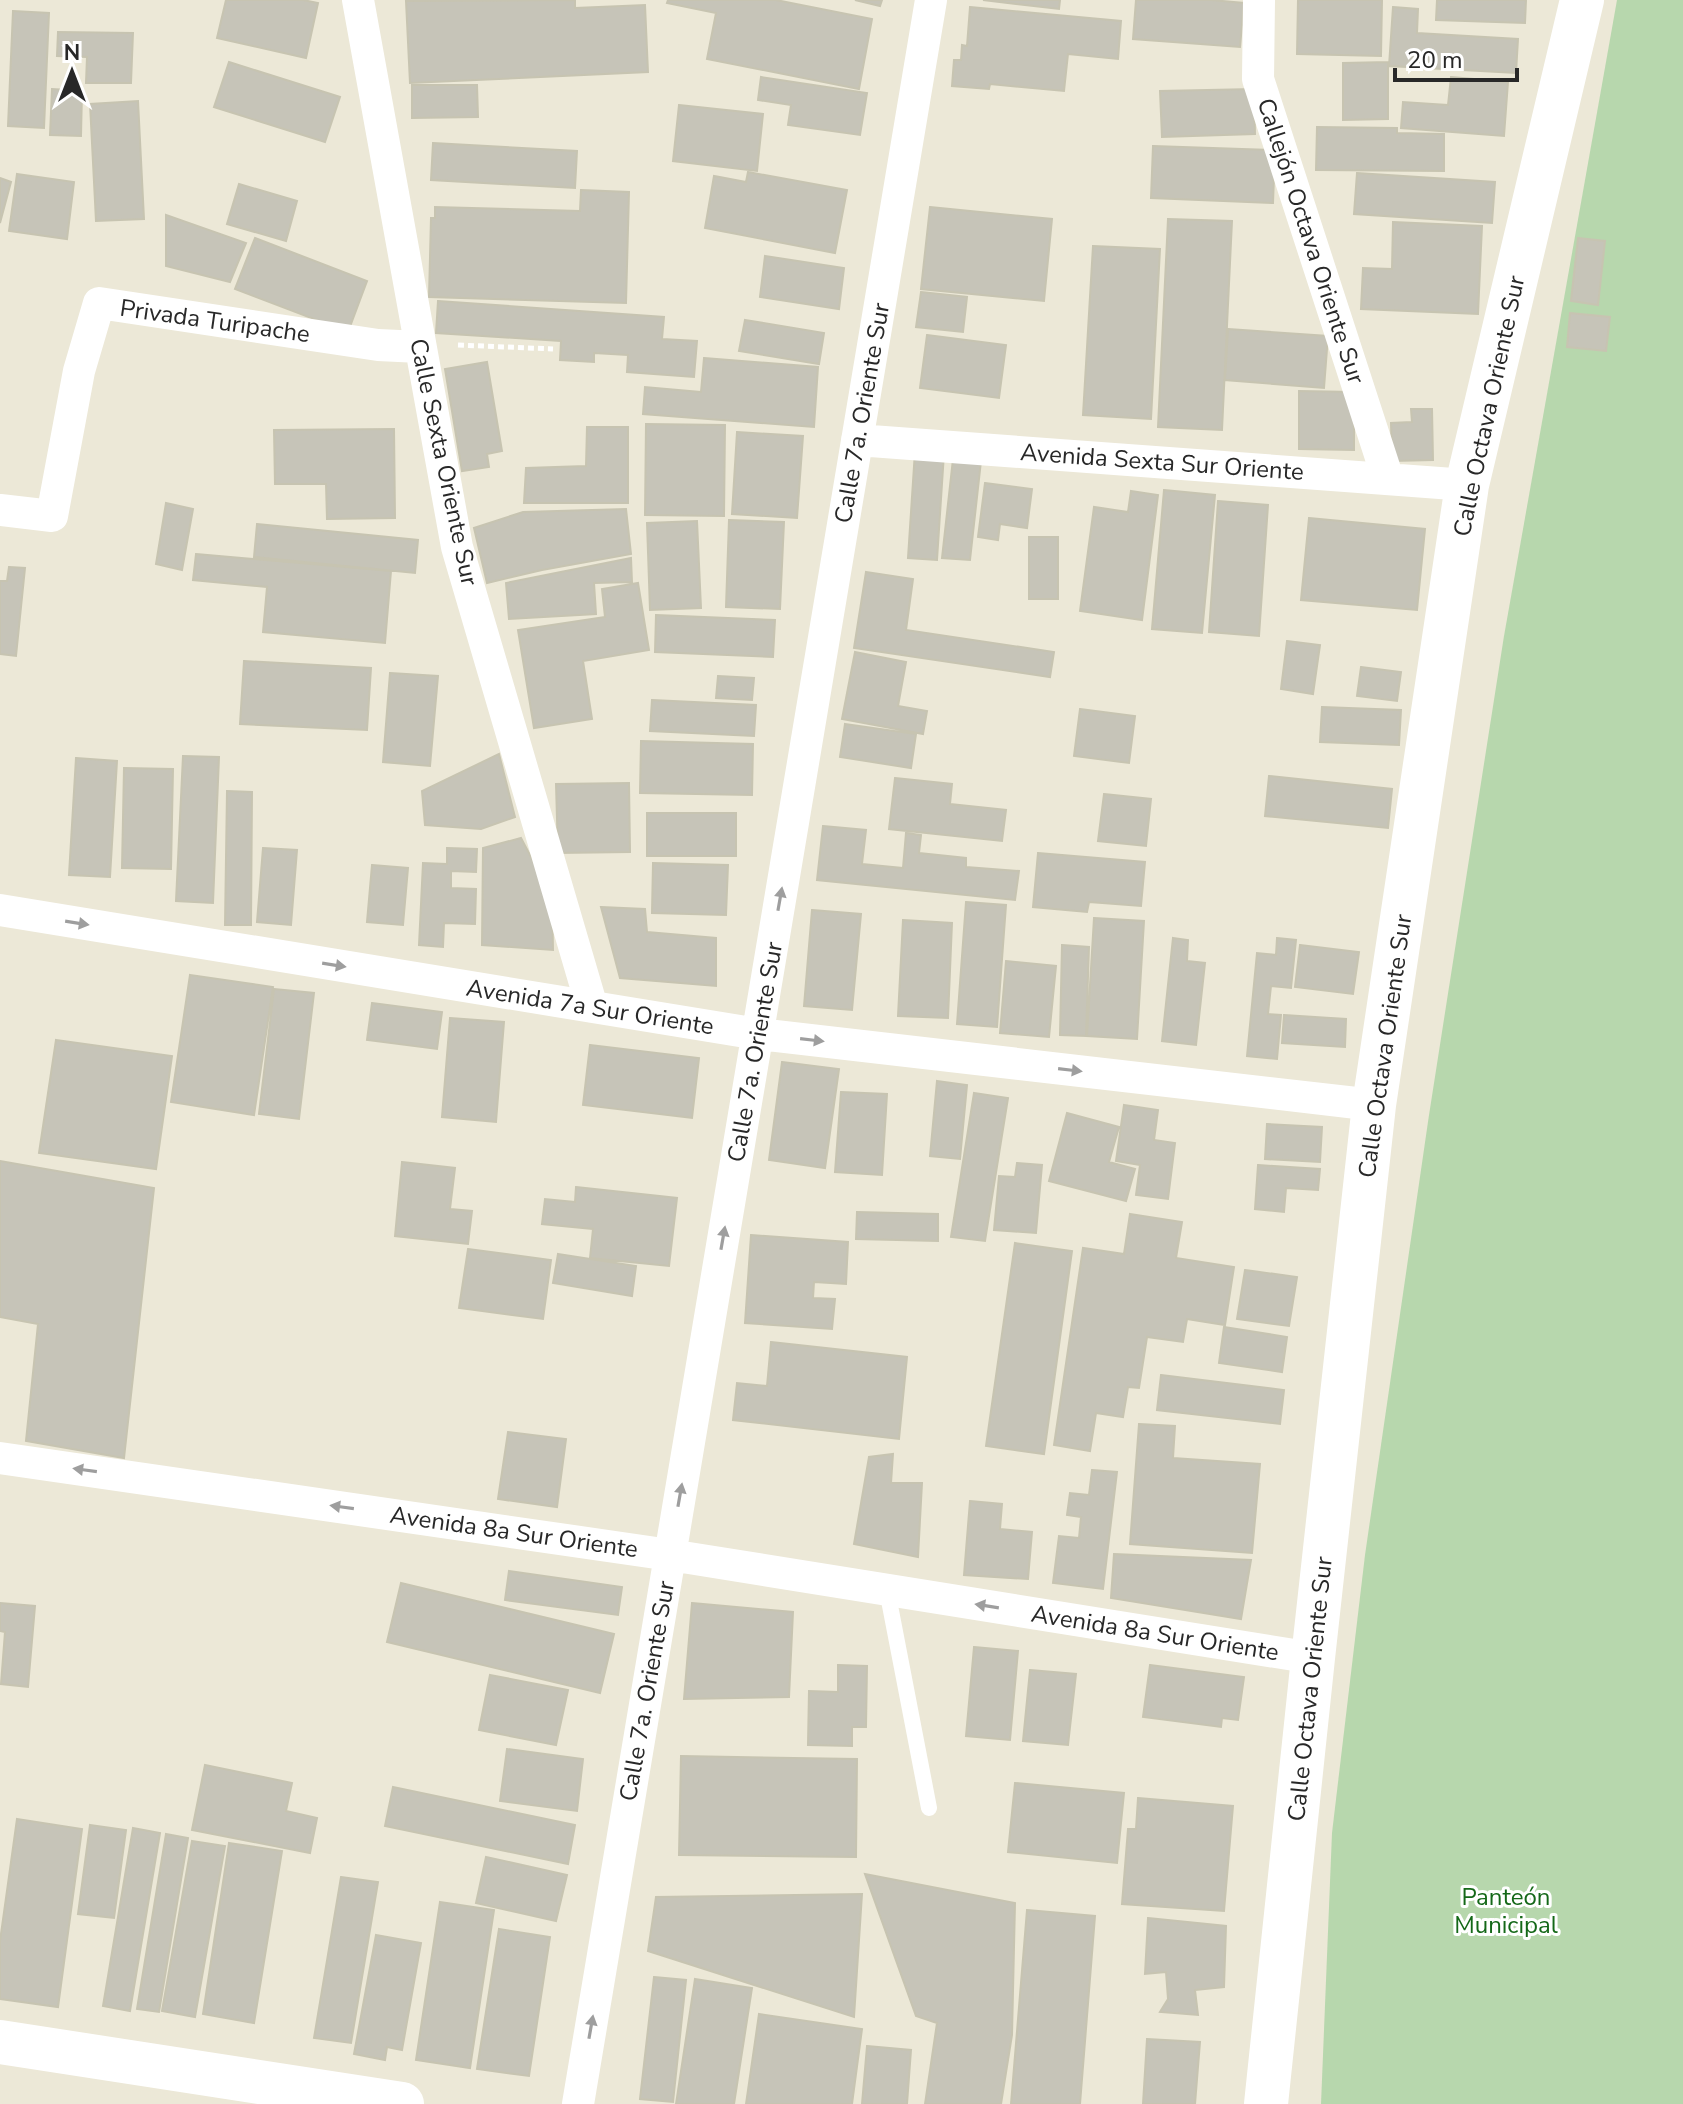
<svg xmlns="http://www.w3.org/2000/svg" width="1683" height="2104" font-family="'Nunito Sans',sans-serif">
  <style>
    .cemetery { fill: #b7d7ad }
    .building { fill: #c6c4b8; stroke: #c7c4b1; stroke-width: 2 }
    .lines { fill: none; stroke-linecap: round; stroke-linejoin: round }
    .path { stroke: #fff; stroke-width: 5; stroke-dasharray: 6 4; stroke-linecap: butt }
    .lane { stroke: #fff; stroke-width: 16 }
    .street { stroke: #fff; stroke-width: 32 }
    .secondary { stroke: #fff; stroke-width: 44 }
    .oneway { fill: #9e9e9e }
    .labels { text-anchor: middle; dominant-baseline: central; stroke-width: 6; stroke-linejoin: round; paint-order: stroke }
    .street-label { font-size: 24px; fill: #282828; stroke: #fff }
    .park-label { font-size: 24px; fill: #146818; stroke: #fff }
  </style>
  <rect width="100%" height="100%" fill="#ece8d7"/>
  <path class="cemetery" d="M1617,0H1683V2104H1321L1332,1833L1365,1555L1429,1115L1504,636Z"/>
  <path class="building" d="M226,0H303L318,3L306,58L217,38Z
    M575,0V8L645,5L648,72L410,83L406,1Z
    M668,0H776L872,19L859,89L707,59L716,13L667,3Z
    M855,0H882L880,6Z
    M983,0H1060L1059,9Z
    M1136,0H1212L1244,3L1240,47L1133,39Z
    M1298,0H1382L1381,56L1297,54Z
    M1437,0H1526L1525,23L1436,20Z
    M970,7L1121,21L1118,59L1068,54L1064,91L990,84L989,89L952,86L954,60H961L962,45L967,46Z
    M1393,7L1418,9L1417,33L1518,39L1516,73L1389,66Z
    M13,11L49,13L44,128L8,126Z
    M58,32L133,33L131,83H86L87,57L57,56Z
    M229,62L340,97L325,142L214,107Z
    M1388,62V119L1343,120V63Z
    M761,77L867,93L860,135L788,125L791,105L758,100Z
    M1451,77L1508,82L1504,136L1401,128L1403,102L1448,105Z
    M412,85H477L478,117L412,118Z
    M52,89L82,91L81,136L50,135Z
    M1254,89L1255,134L1162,137L1160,91Z
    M138,101L144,219L96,221L90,104Z
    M679,105L763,114L757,171L673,161Z
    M1317,127L1397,128V133L1444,134V171L1316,170Z
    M433,143L577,151L575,188L431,180Z
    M1153,146L1275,150L1273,203L1151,198Z
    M748,172L847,190L835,253L705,228L714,176L746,182Z
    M1357,173L1495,182L1492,223L1354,214Z
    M17,174L74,182L67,239L9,231Z
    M0,178L11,182L0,223Z
    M239,184L297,201L286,241L227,224Z
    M581,190L629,192L626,303L429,297L431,218H435V207L580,211Z
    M930,207L1052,219L1044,301L921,289Z
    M166,215L246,243L230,282L166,266Z
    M1168,219L1232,221L1222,430L1158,427Z
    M1393,222L1482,226L1478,314L1361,309L1363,268L1392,269Z
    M255,238L367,281L348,332L235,289Z
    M1578,238L1605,241L1598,305L1571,301Z
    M1093,246L1160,249L1151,419L1083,415Z
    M765,256L844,268L839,309L760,297Z
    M921,292L967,297L963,332L916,327Z
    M438,301L664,317L662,339L697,341L694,377L627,372L628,355L594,353V362L560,360L561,341L436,333Z
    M1570,313L1610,317L1606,351L1567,347Z
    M745,320L824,333L819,364L739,351Z
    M1228,329L1328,336L1324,388L1225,380Z
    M927,335L1006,345L999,398L920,388Z
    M704,358L818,367L814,427L643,414L645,387L701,392Z
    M487,362L502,451L487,454L489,467L462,471L445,369Z
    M1299,391L1354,392V450L1299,449Z
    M1411,409H1432L1433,460L1392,461L1391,423L1412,422Z
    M646,424L725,425L724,516L645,515Z
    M587,427H628V503H524L526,468L586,466Z
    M394,429L395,518L327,519L326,484H275L274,430Z
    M737,432L803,436L797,518L732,514Z
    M915,451L944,453L937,560L908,558Z
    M953,459L981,461L970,560L942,558Z
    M985,483L1032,489L1027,528L1000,524L998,540L978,537Z
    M1164,490L1215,495L1202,633L1152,629Z
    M1131,491L1158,495L1142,620L1080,611L1094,507L1128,512Z
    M1218,501L1268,505L1259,636L1209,632Z
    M166,503L193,509L182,570L156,564Z
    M626,509L631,554L542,570L487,583L474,528L523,512Z
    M1309,518L1425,529L1417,610L1301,600Z
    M729,520L784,522L780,609L726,607Z
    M697,521L701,608L650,610L647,523Z
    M257,524L418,540L415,573L254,557Z
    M1029,537H1058V599H1029Z
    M196,554L391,571L385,643L263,632L267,587L193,580Z
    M631,558L632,582L594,583L596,614L509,619L506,583Z
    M9,567L25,568L16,656L0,654V581H7Z
    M866,572L913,579L906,630L1054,652L1050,677L854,648Z
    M638,583L649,650L583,661L592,719L534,728L518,630L605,617L602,589Z
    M656,615L775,620L773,657L655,652Z
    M1287,641L1320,645L1313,694L1281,689Z
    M855,652L906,662L898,706L927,711L923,734L842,719Z
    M244,661L371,668L367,730L240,724Z
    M1361,667L1401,672L1397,701L1357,696Z
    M390,673L438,676L430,766L383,762Z
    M718,676L754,678L752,700L716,698Z
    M652,700L756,705L754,736L650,731Z
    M1322,707L1401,710L1399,745L1320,742Z
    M1080,709L1135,716L1129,763L1074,756Z
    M845,724L916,734L911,768L840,757Z
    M641,741L753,744L752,795L640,793Z
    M499,754L515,817L481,829L425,825L422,791Z
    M183,756L219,757L213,903L176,901Z
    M76,758L117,761L110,877L69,875Z
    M124,768L173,769L171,869L122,868Z
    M1269,776L1392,789L1388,828L1265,816Z
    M895,778L952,784L950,804L1006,810L1002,841L889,829Z
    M629,783L630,852L558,853L556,784Z
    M227,791L252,792L251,925H225Z
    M1104,794L1151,799L1146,846L1098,841Z
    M647,813H736V856H647Z
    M823,826L866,830L862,864L903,868L906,833L921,835L919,853L966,858V867L1019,871L1015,900L817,880Z
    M521,838L552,897L553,950L482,945L483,848Z
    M263,848L297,850L291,925L257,922Z
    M447,848L477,849L476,872L451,871V888L476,889L475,924L444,923L443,947L419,945L423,863L447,864Z
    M1038,853L1145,862L1141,906L1089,902L1087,912L1033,907Z
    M653,863L728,865L726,915L652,913Z
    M372,865L408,868L403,925L367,922Z
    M966,902L1006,905L997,1027L957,1024Z
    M601,907L645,909L647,932L716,938V986L620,978Z
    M812,910L861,914L852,1010L804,1006Z
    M1094,918L1144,921L1137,1039L1087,1036Z
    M903,920L952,923L948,1018L898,1016Z
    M1173,938L1188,940L1187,961L1205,963L1196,1045L1162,1041Z
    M1277,938L1296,940L1291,988L1271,986L1268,1014L1281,1015L1277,1059L1247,1056L1257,953L1276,955Z
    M1062,945L1089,947L1086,1036L1060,1035Z
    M1300,945L1359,952L1353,994L1295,987Z
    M1006,961L1056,966L1049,1037L1000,1033Z
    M190,975L273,987L254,1115L171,1102Z
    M274,989L314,993L299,1119L259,1114Z
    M372,1003L442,1012L437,1049L367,1040Z
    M1284,1015L1346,1019L1345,1047L1282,1043Z
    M450,1018L504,1022L496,1122L442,1117Z
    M56,1040L172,1056L156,1169L39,1153Z
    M590,1045L699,1058L692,1118L583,1105Z
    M782,1062L839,1069L825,1168L769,1160Z
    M937,1081L967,1085L960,1159L930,1156Z
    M841,1092L887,1094L882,1175L835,1172Z
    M974,1093L1008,1098L985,1241L951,1237Z
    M1124,1105L1158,1110L1154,1140L1175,1143L1168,1199L1136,1195L1140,1165L1116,1161Z
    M1067,1113L1119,1127L1109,1162L1135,1169L1126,1201L1049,1181Z
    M1267,1124L1322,1127L1320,1162L1265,1159Z
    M0,1161L154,1188L124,1458L26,1441L38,1324L0,1317Z
    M402,1162L455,1168L450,1209L472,1211L468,1244L395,1236Z
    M1017,1163L1042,1165L1036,1233L994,1230L999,1176L1015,1177Z
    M1258,1165L1320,1169L1318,1190L1286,1188L1284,1212L1255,1209Z
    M576,1187L677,1198L669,1266L590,1258L593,1229L542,1224L545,1199L575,1202Z
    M857,1212L938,1214V1241L856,1239Z
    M1130,1214L1182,1222L1176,1258L1234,1267L1225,1325L1187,1319L1183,1342L1147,1337L1139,1388L1128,1387L1123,1417L1096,1413L1090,1451L1054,1445L1083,1248L1124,1254Z
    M751,1235L848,1242L846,1284L814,1282L813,1298L835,1299L832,1329L745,1323Z
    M1015,1243L1072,1251L1044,1454L986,1446Z
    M468,1249L551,1260L543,1319L459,1308Z
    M558,1254L636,1266L632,1296L553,1283Z
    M1245,1270L1297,1277L1289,1326L1237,1319Z
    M1224,1327L1287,1337L1282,1372L1219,1363Z
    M771,1342L907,1357L899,1439L733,1420L737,1383L767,1386Z
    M1161,1375L1284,1390L1280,1424L1157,1410Z
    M1139,1424L1175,1426L1173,1458L1260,1464L1252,1553L1130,1544Z
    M508,1432L566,1439L557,1507L498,1499Z
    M893,1454L891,1483H922L918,1557L854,1544L869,1457Z
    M1092,1470L1117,1472L1103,1589L1053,1583L1059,1536L1079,1538L1081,1517L1067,1515L1070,1493L1089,1495Z
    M970,1501L1002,1504L1000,1529L1032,1532L1028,1579L964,1575Z
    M1114,1554L1251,1560L1241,1619L1111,1598Z
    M509,1571L622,1587L618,1615L505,1600Z
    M401,1583L614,1634L600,1693L387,1642Z
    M0,1603L35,1606L28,1687L1,1684L5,1632L0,1631Z
    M692,1603L793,1612L789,1697L684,1699Z
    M974,1647L1018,1651L1010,1740L966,1736Z
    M838,1665L867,1666L866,1727H852V1746L808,1745L809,1691L838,1692Z
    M1150,1665L1244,1677L1238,1720L1222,1718L1221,1727L1143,1717Z
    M1030,1670L1076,1674L1068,1745L1023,1741Z
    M490,1675L568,1690L556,1745L479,1730Z
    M507,1749L583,1759L577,1811L500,1801Z
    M681,1756L857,1759L856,1857L679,1855Z
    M205,1765L292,1783L286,1811L317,1818L310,1853L192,1830Z
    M1015,1783L1124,1793L1117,1863L1008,1852Z
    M393,1787L575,1825L568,1864L385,1826Z
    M1138,1798L1233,1806L1224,1911L1122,1904L1128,1829H1136Z
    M17,1819L82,1829L58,2007L0,1999V1941Z
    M90,1825L126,1830L114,1918L78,1914Z
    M133,1828L160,1833L130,2011L103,2006Z
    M166,1834L188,1838L159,2012L137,2009Z
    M192,1841L225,1846L195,2017L162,2011Z
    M229,1843L282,1851L254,2023L203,2014Z
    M486,1857L567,1875L556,1921L476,1903Z
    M865,1874L1015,1903L1012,2035L1001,2104H925L937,2023L916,2016Z
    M341,1877L378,1882L351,2043L314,2038Z
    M862,1894L854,2017L648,1951L656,1897Z
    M440,1902L494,1910L470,2068L416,2060Z
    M1027,1910L1095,1916L1080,2104H1011Z
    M1148,1918L1226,1926L1224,1987L1195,1990L1198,2015L1160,2012L1168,1999L1166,1972L1145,1974Z
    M499,1929L550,1937L529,2076L477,2069Z
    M376,1935L421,1943L402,2050L387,2047L385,2060L354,2054Z
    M654,1977L686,1980L673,2102L640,2099Z
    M695,1979L752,1988L734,2104H676Z
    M759,2014L862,2029L852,2104H746Z
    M1147,2039L1200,2042L1195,2104H1143Z
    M867,2046L911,2050L907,2104H862Z"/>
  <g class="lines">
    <path class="path" d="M458,345L553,349"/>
    <path class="lane" d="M887,1590L929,1808"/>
    <path class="street" d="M358,0L457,547L592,1007
      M1259,0L1258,79L1388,479
      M857,440L1467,485
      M0,510L52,516L79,371L99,303L378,345L420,347
      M0,910L758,1034L1374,1105
      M0,1458L670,1555L1313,1658
      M578,2104L931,0"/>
    <path class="secondary" d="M0,2042L402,2104
      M1266,2104L1313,1658L1374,1105L1467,485L1582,0"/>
  </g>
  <defs><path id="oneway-solid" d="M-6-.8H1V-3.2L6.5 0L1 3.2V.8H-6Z" transform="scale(2)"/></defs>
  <g class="oneway">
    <use href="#oneway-solid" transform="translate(780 899) rotate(-80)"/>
    <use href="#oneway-solid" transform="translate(77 923) rotate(9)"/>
    <use href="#oneway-solid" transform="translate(334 965) rotate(9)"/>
    <use href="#oneway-solid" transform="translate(812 1040) rotate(7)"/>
    <use href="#oneway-solid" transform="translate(1070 1070) rotate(7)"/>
    <use href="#oneway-solid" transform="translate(723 1238) rotate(-80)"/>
    <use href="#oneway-solid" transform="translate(85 1470) rotate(-172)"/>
    <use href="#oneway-solid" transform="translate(680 1495) rotate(-80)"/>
    <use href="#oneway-solid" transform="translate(342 1507) rotate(-172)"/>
    <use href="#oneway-solid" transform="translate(987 1606) rotate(-171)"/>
    <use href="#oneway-solid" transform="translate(591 2027) rotate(-80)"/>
  </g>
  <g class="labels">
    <g class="street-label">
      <text transform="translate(1311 241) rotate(72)">Callejón Octava Oriente Sur</text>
      <text transform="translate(215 321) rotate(8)">Privada Turipache</text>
      <text transform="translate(1489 406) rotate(-78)">Calle Octava Oriente Sur</text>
      <text transform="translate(862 413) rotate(-80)">Calle 7a. Oriente Sur</text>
      <text transform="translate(444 462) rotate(78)">Calle Sexta Oriente Sur</text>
      <text transform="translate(1162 462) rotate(4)">Avenida Sexta Sur Oriente</text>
      <text transform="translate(590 1007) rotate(9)">Avenida 7a Sur Oriente</text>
      <text transform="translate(1385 1046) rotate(-82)">Calle Octava Oriente Sur</text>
      <text transform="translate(755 1052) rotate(-80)">Calle 7a. Oriente Sur</text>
      <text transform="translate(514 1532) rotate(8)">Avenida 8a Sur Oriente</text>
      <text transform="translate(1155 1633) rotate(9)">Avenida 8a Sur Oriente</text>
      <text transform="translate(1310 1689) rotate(-84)">Calle Octava Oriente Sur</text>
      <text transform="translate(647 1691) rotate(-80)">Calle 7a. Oriente Sur</text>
    </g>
    <g class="park-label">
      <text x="1506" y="1897">Panteón<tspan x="1506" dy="28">Municipal</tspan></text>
    </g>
  </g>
  <g transform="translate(72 72)" stroke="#ffffff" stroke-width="6" paint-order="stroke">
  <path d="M0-6L14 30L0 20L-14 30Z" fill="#282828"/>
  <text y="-12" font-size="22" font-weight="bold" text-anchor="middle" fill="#282828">N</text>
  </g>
  <path d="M1395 68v12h122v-12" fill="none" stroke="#282828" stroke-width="4"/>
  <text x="1407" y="68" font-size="24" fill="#282828" stroke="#ffffff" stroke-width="6" paint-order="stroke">20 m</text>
</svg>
